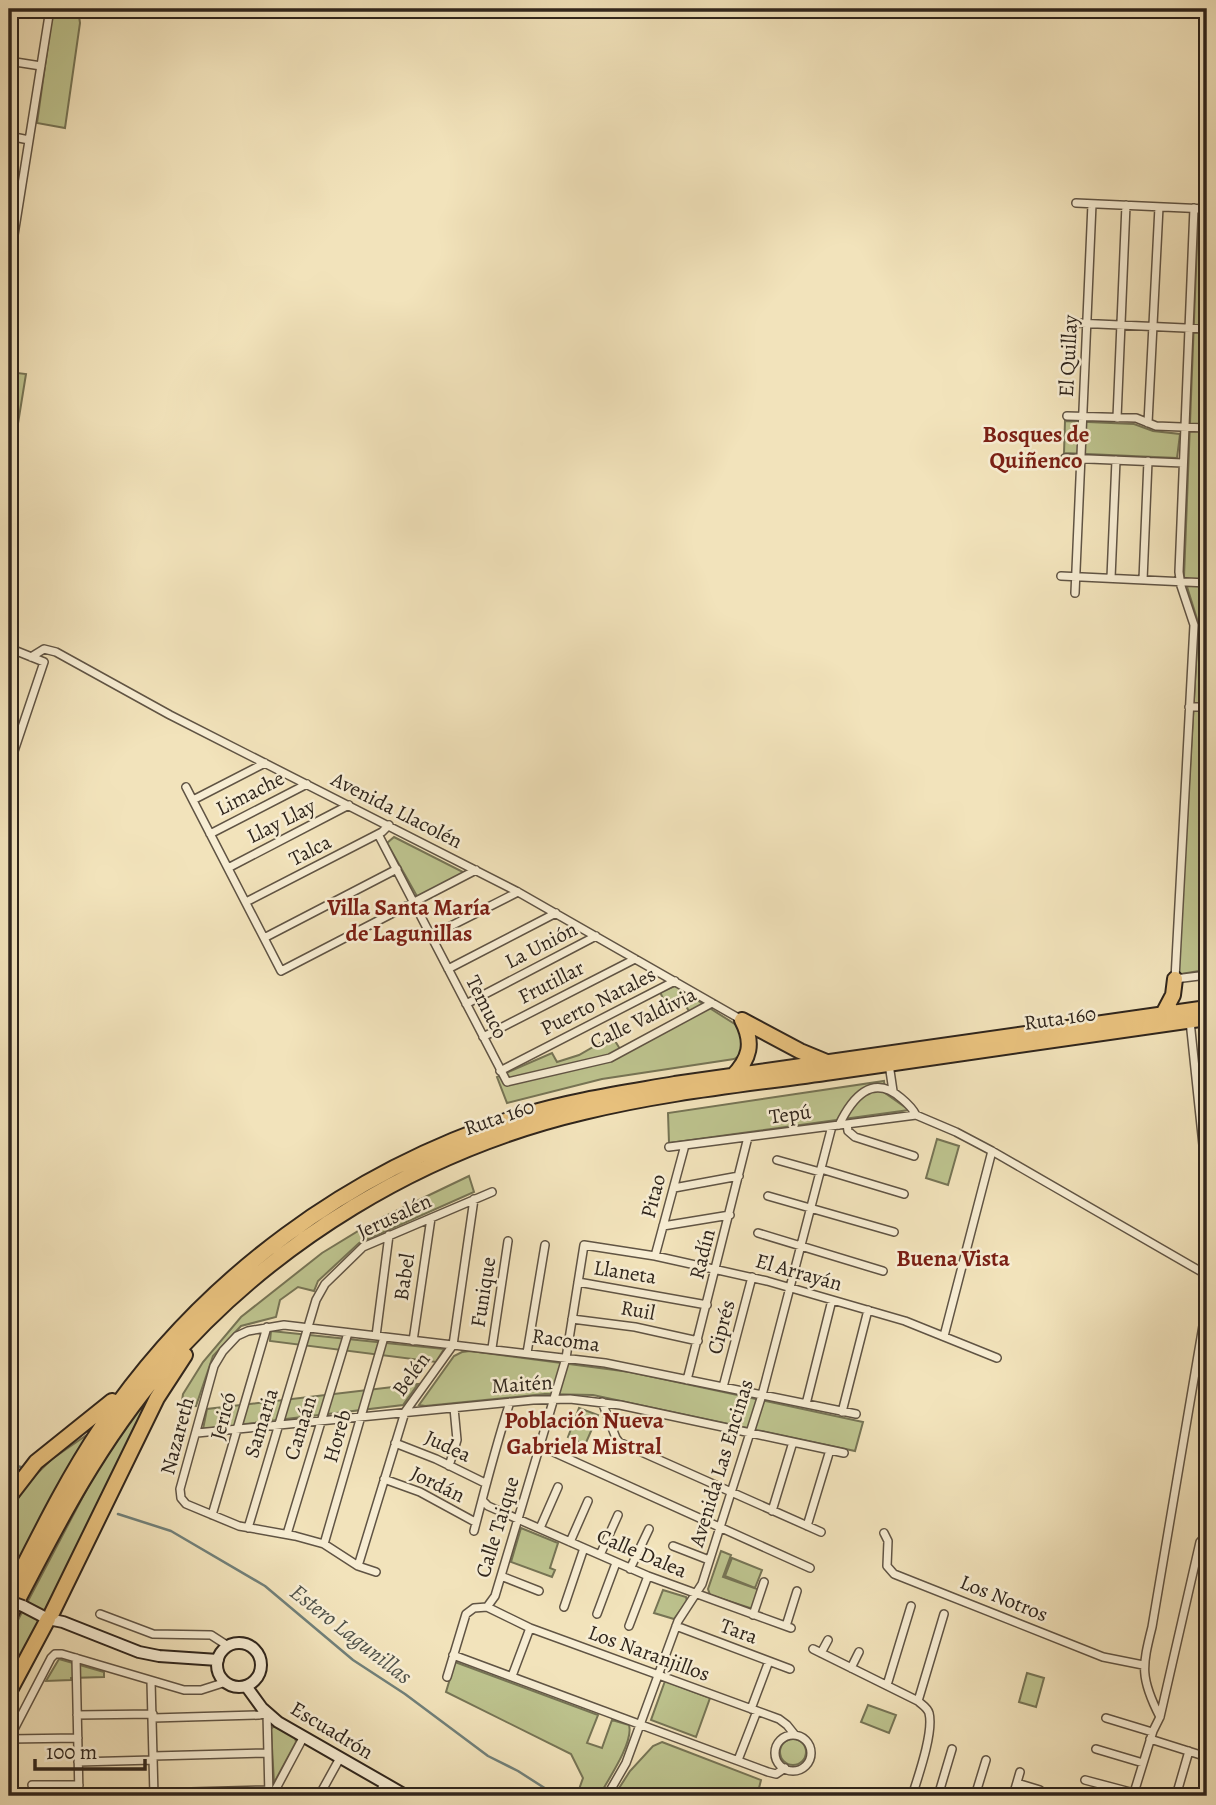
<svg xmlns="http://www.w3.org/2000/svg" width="1216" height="1805" font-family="Alegreya,serif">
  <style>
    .green { fill: #bdc38e; stroke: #767455; stroke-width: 2 }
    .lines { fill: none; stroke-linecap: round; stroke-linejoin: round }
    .stream { stroke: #71807a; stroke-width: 2.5 }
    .street-casing { stroke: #605444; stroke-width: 10 }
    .secondary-casing { stroke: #2f251c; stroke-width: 14 }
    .highway-casing { stroke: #2f251c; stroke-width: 18 }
    .street { stroke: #f7edd3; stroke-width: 7 }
    .secondary { stroke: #f7edd3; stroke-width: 10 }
    .highway { stroke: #e9c27e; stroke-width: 14 }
    .secondary-bridge-casing { stroke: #2f251c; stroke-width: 14; stroke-linecap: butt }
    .secondary-bridge { stroke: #f7edd3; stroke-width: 10 }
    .labels { text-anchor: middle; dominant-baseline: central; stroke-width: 5; stroke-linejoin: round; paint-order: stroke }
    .street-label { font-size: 21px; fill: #2f251c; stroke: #f7edd3 }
    .neighbourhood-label { font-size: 23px; font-weight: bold; fill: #7a1f14; stroke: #f7edd3 }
    .water-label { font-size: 23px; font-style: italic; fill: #50534b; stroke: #f7edd3 }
  </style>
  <rect width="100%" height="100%" fill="#f2e3bb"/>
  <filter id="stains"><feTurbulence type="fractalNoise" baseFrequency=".00286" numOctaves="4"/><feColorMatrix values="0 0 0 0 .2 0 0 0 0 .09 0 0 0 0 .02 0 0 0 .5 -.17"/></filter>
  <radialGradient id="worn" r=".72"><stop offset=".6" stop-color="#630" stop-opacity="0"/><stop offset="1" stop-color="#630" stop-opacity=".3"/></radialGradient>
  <path class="green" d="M56,9H78L80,23L65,128L37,123L52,16Z
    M1201,215H1207V813L1201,967L1199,971L1181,974L1178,971L1198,631L1197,619L1184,577L1198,218Z
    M9,372L26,374L9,479Z
    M1065,421L1134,424L1153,431L1180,434L1177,458L1064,453Z
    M394,837L465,873L418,898L387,843Z
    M675,986L741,1028L744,1035L741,1055L734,1059L602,1079L507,1103L497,1077L552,1053L557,1062L579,1055L612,1036L620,1049L690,1013L682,999L666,1005L660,992Z
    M884,1081L885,1093L909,1110L669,1143L668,1113Z
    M937,1139L959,1146L948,1185L926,1178Z
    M469,1176L474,1192L359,1243L318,1281L314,1291L298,1287L280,1300L276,1317L241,1326L213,1356L196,1406L181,1407L183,1394L203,1362L241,1317L322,1253L373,1222Z
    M271,1331L444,1349L436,1362L270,1341Z
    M470,1351L630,1372L863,1422L855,1451L593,1395L545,1394L425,1406L419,1405L454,1356L462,1352Z
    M164,1376L60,1589L9,1679V1637L99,1466L123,1429Z
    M418,1384L403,1405L203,1429L207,1409Z
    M579,1408L598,1415L585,1445L568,1437Z
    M91,1432L51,1498L9,1578V1519L23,1487L52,1459Z
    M521,1528L558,1543L550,1568L555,1570L552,1577L511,1562Z
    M721,1551L731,1555L723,1577L760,1590L753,1609L710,1595L708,1589Z
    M732,1558L762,1570L755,1588L725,1576Z
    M663,1590L686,1597L687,1601L674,1619L654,1613Z
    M59,1659L104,1672V1677L71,1678V1680L46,1681Z
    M455,1662L598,1715L587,1743L602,1748L612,1720L629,1725C634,1742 608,1780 599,1796L577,1795L583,1778L571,1754L446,1692Z
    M1027,1673L1044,1678L1036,1707L1019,1702Z
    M665,1681L710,1698L696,1737L651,1720Z
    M868,1705L896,1715L889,1733L861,1722Z
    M274,1726L295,1737L296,1742L274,1783L271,1729Z
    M780 1752a13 13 0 1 1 26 0a13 13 0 1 1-26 0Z
    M662,1742L761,1780L757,1796H614L630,1771L653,1746Z"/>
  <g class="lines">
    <path class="stream" d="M9,1464L21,1467
      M118,1514L171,1531L265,1586L353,1660L405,1694L488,1756L518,1771L557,1796"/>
    <g class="street-casing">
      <path id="street" d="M9,61L41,66
        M9,136L29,140
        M1076,203L1207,209
        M1194,208L1179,572L1181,586L1194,625L1175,979L1207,975
        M9,266L50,9
        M1076,323L1207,329
        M1067,416L1136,418L1156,426L1207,428
        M1117,418L1126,205
        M1148,423L1159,207
        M1065,458L1183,463
        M1061,576L1207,583
        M1111,578L1116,460
        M1143,580L1148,461
        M1075,593L1092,204
        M9,648L44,662L9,766
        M31,657L44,649L56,652L170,715L518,892L742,1020
        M1189,707H1207
        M186,787L281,971L476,870
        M193,800L265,763
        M210,834L307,784
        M378,834L507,1082L610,1058L712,1003
        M228,868L349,805
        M246,902L382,832L389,825
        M431,936L518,892
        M264,938L397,869
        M448,969L556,913
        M1206,975L1207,937
        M466,1004L596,936
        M1190,1021L1207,1183
        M483,1037L635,959
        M889,1064L893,1091
        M500,1071L675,981
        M847,1124L848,1131L855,1137L914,1156
        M839,1125C852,1098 872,1073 901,1098C907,1103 912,1107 916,1115L956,1132L992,1151L1207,1275
        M669,1147L916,1115
        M777,1160L820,1172
        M821,1169L904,1194
        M674,1188L739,1176
        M768,1196L894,1232
        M663,1226L730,1215
        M758,1233L883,1271
        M655,1256L685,1145
        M578,1282L707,1305
        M572,1319L635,1327L698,1341
        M376,1336L389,1235
        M944,1336L992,1151
        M413,1341L431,1218
        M492,1348L508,1241
        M527,1353L545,1245
        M687,1380L748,1137
        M723,1387L752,1277
        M602,1402L616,1438L619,1442L821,1532
        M806,1404L832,1300
        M842,1412L868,1310
        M197,1433L533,1400L570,1399L620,1405L844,1453
        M395,1443L436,1459L485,1483
        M540,1446L810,1568
        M449,1466L457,1440L454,1408
        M384,1479L420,1492L475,1522
        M483,1501L488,1506L648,1576L791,1628
        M772,1511L793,1442
        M212,1515L267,1327
        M807,1526L830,1450
        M248,1528L316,1300L325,1284L363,1247L492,1192
        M540,1528L558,1487
        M474,1531C485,1488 496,1445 510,1402
        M884,1533L888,1541L887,1566L894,1574L1103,1657L1143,1665
        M287,1534L348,1333
        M570,1542L588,1501
        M324,1544L384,1337
        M673,1546L709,1560
        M600,1555L618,1515
        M358,1566L405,1412L453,1345L474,1199
        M630,1569L649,1529
        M376,1572L358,1566L324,1544L295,1536L239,1526L186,1504L181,1498L180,1489L214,1366L223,1351L237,1336L248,1331L284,1325L605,1363L856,1414
        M501,1576L539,1591
        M487,1607L530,1628L779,1719L787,1725L795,1735
        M564,1607L584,1548
        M100,1614L153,1634L211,1635L228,1646
        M597,1614L616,1563
        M753,1615L764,1582
        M629,1626L648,1576
        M676,1626L790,1669
        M786,1626L797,1591
        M813,1649L918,1701C922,1705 927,1707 929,1713C934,1732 918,1777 912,1796
        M821,1653L828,1640
        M453,1655L768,1772L776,1774L785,1768
        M76,1658L79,1796
        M851,1668L859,1652
        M512,1676L530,1628
        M447,1677L466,1614L474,1608L487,1607L495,1596L566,1358L584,1245L655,1256L767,1281L905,1321L997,1358
        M151,1681L154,1796
        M887,1685L911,1606
        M1204,1700L1207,1701
        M918,1701L944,1614
        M751,1709L769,1661
        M77,1715L153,1714
        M1160,1717C1140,1678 1142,1667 1152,1627L1207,1302
        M153,1718L259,1715L267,1713L269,1796
        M1106,1718L1152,1732
        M775 1753a18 18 0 1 1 36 0a18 18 0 1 1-36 0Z
        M9,1739L51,1658L55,1654H62L184,1690H201L226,1682
        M1150,1739L1207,1757
        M1096,1749L1143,1763
        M153,1756L267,1753
        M738,1760L757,1711
        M78,1762L153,1760
        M1085,1780L1134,1793
        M1017,1783L1040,1790
        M32,1785H79
        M154,1793L268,1790
        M10,1796L9,1739L78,1738
        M272,1796L303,1738
        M319,1796L340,1758
        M377,1796L385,1783
        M607,1796L626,1763L678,1621L702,1584L762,1395L832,1126
        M938,1796L952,1749
        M975,1796L986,1760
        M1013,1796L1020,1772
        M1133,1796L1153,1731L1160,1717L1200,1542L1207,1534
        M1176,1796L1189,1751"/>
    </g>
    <g class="secondary-casing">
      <path id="secondary" d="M23,1606L48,1619L63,1622L139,1652L159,1656L218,1660
        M217 1665a22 22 0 1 1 44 0a22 22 0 1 1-44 0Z
        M246,1686L262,1708L278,1722L407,1796"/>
    </g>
    <g class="highway-casing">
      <path id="highway" d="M1163,1014L1173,995L1175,979
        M742,1020L800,1051L829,1063
        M732,1077C750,1059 754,1043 742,1020
        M9,1497L36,1462L112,1401
        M9,1595C38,1538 66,1480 101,1428C202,1278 352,1168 524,1115C574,1100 624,1093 675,1084L1207,1008
        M52,1613L157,1398L185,1355
        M9,1617C54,1530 98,1443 163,1368C271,1242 422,1150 584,1112C665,1092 749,1084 832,1072C957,1055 1082,1037 1207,1018
        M9,1692L48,1619"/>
    </g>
    <use href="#street" class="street"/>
    <use href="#secondary" class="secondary"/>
    <use href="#highway" class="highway"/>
    <g class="secondary-bridge-casing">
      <path id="secondary-bridge" d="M9,1601L23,1606"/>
    </g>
    <use href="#secondary-bridge" class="secondary-bridge"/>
  </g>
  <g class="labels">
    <g class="street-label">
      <text transform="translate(1068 356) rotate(-87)">El Quillay</text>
      <text transform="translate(250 793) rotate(-27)">Limache</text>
      <text transform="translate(397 810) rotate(27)">Avenida Llacolén</text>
      <text transform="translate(281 821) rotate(-27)">Llay Llay</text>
      <text transform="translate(310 850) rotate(-27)">Talca</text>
      <text transform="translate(541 945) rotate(-27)">La Unión</text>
      <text transform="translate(551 982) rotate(-27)">Frutillar</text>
      <text transform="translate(598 1001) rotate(-27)">Puerto Natales</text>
      <text transform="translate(487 1007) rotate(63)">Temuco</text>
      <text transform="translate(643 1018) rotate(-26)">Calle Valdivia</text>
      <text transform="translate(1060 1018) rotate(-8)">Ruta 160</text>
      <text transform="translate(790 1114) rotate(-8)">Tepú</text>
      <text transform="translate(499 1117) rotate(-19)">Ruta 160</text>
      <text transform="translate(653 1196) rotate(-75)">Pitao</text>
      <text transform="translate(394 1216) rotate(-25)">Jerusalén</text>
      <text transform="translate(702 1254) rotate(-76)">Radín</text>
      <text transform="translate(625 1272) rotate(9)">Llaneta</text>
      <text transform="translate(799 1272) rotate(16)">El Arrayán</text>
      <text transform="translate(404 1277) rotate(-82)">Babel</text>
      <text transform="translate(483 1292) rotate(-81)">Funique</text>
      <text transform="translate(638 1310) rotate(10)">Ruil</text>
      <text transform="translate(721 1327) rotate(-75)">Ciprés</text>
      <text transform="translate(566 1340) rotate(8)">Racoma</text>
      <text transform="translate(411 1374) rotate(-54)">Belén</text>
      <text transform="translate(522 1384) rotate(-4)">Maitén</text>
      <text transform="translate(223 1416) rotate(-75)">Jericó</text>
      <text transform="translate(261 1423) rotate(-73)">Samaria</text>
      <text transform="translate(300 1428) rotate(-73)">Canaán</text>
      <text transform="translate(177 1436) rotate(-75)">Nazareth</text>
      <text transform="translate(337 1436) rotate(-74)">Horeb</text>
      <text transform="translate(448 1446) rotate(25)">Judea</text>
      <text transform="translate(721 1463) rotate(-73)">Avenida Las Encinas</text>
      <text transform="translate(438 1484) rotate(26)">Jordán</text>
      <text transform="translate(497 1527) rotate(-73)">Calle Taique</text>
      <text transform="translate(642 1553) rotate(23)">Calle Dalea</text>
      <text transform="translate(1004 1598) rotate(22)">Los Notros</text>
      <text transform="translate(739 1631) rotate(20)">Tara</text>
      <text transform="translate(649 1653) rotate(20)">Los Naranjillos</text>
      <text transform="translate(332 1730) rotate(31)">Escuadrón</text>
    </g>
    <g class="neighbourhood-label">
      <text x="1036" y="434">Bosques de<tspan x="1036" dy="26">Quiñenco</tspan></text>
      <text x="409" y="907">Villa Santa María<tspan x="409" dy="26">de Lagunillas</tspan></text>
      <text x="953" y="1258">Buena Vista</text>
      <text x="584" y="1420">Población Nueva<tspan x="584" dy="26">Gabriela Mistral</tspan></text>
    </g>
    <g class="water-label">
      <text transform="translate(351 1634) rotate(38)">Estero Lagunillas</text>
    </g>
  </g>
  <rect width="1216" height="1805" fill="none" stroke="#f2e3bb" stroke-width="35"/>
  <rect x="10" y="10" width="1195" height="1784" fill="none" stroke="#2f251c" stroke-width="3.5"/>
  <rect x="18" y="18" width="1181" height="1770" fill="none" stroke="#2f251c" stroke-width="2"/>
  <path d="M35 1759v10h110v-10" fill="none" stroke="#2f251c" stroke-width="3.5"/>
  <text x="46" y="1759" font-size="21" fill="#2f251c" stroke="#f7edd3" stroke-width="5" paint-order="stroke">100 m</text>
  <rect width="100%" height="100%" filter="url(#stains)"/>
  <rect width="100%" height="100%" fill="url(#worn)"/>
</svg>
